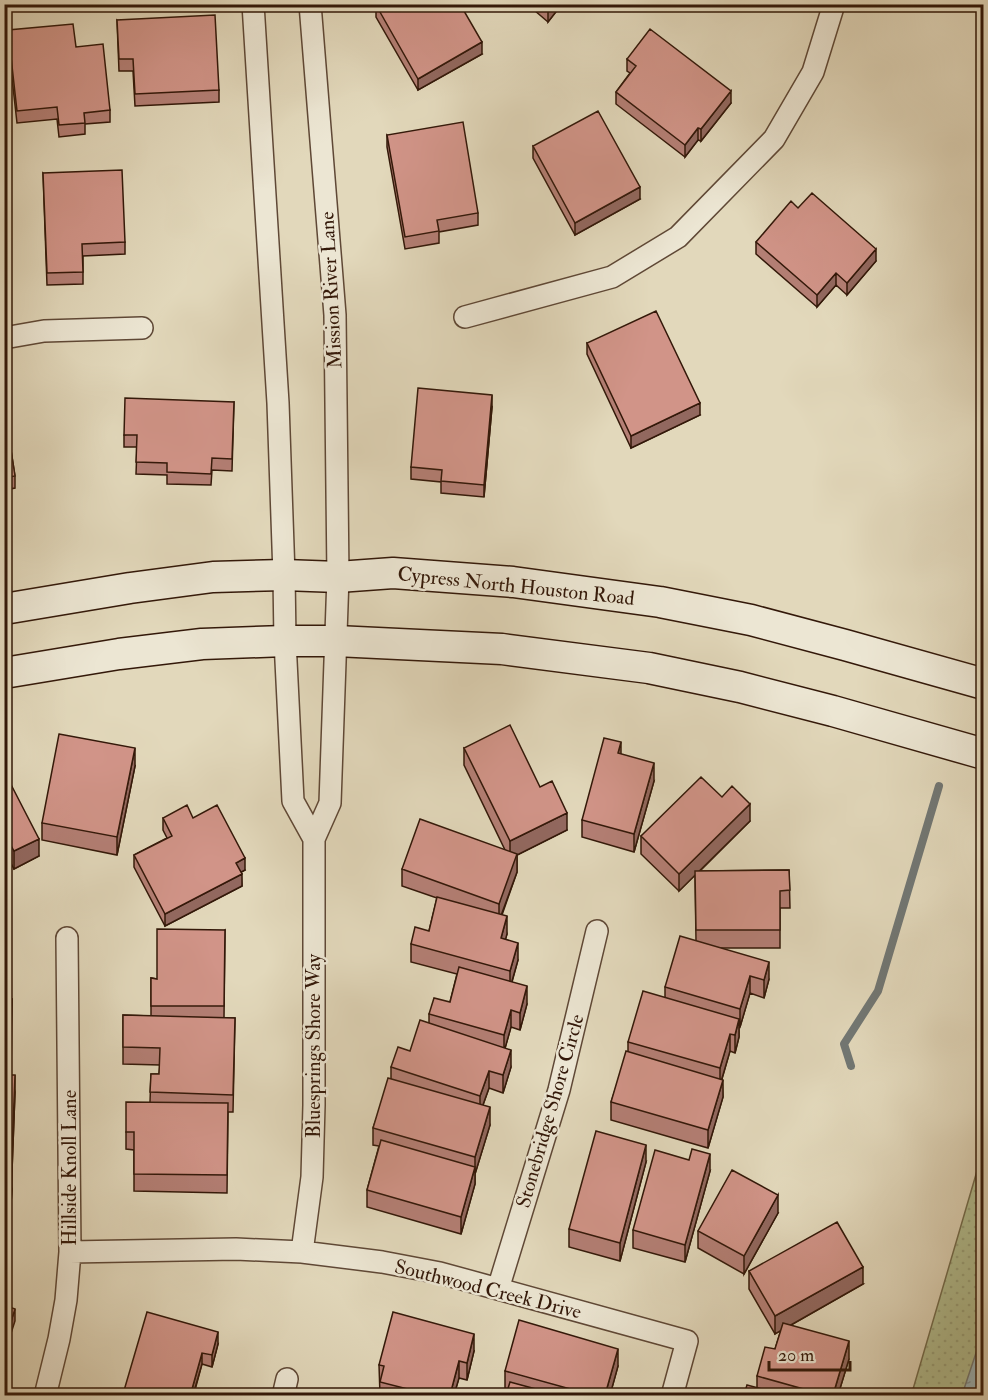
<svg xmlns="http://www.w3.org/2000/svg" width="988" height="1400" font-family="'IM FELL Double Pica',serif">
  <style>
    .green { fill: url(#green-dots); stroke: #726c4d; stroke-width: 1.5 }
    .water { fill: url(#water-ripples); stroke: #717774; stroke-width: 1.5 }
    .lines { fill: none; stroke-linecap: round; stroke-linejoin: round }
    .stream { stroke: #717774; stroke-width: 8 }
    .minor-casing { stroke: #5f4836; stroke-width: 24 }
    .secondary-casing { stroke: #331809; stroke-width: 33 }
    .minor { stroke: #ece6d3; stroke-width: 21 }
    .secondary { stroke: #ece6d3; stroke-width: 30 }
    .wall { fill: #b47f75; stroke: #331809; stroke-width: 1.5 }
    .shaded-wall { fill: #92685f; stroke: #331809; stroke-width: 1.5 }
    .building { fill: #d19488; stroke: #331809; stroke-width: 1.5 }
    .labels { text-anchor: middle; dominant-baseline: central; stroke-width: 5; stroke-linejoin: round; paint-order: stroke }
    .street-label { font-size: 20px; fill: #331809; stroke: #ece6d3 }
  </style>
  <defs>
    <pattern id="green-dots" width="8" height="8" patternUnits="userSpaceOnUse" patternTransform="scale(1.5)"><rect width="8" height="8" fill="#b2bf91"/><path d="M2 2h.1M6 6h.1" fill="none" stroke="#9aa37c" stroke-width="1.8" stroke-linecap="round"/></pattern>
    <pattern id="water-ripples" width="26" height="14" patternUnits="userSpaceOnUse" patternTransform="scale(1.5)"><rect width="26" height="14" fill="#9bb6bc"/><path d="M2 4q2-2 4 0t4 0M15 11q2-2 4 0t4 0" fill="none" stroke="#7f9397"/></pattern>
  </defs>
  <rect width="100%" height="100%" fill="#e2d8bb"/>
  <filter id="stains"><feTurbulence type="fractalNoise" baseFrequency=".00333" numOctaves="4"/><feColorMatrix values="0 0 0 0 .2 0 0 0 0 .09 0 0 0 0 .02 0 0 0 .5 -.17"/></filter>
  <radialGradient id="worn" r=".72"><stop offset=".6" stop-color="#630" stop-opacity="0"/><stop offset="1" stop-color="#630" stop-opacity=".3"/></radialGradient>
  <path class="green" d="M977,1171L983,1173V1395L911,1396Z"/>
  <path class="water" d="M983,1325V1395H962L983,1332Z"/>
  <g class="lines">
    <path class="stream" d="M982,635L984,628
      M851,1066L844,1044L878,991L939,786"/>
    <g class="minor-casing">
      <path id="minor" d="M253,4L278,403L284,575L285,641L293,801L314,839
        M465,317L612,277L678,237L774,139L813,72L834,4
        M4,338L44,331L142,328
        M70,1252L236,1249L302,1252L382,1262L440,1273L687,1341L672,1396
        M302,1252L312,1177L314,1105V839L330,803L338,577L335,315L310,4
        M498,1289L559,1090L597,931
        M45,1396L59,1339L66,1300L70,1252L67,938
        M283,1396L287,1379"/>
    </g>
    <g class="secondary-casing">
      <path id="secondary" d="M4,609L130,588L213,577L284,575L338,577L393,573L513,582L660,602L751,620L845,645L984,684
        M4,673L119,654L202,644L285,641H336L502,649L649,668L740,687L833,711L984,754"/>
    </g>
    <use href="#minor" class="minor"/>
    <use href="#secondary" class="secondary"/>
  </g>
  <path class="wall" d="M527,4H562L548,22Z
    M376,5L482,54L418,90L376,17Z
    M117,20L219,90V102L135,106L133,71H119Z
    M8,30L76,47L110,110V122L85,124V134L59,137L57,119L17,123L8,42Z
    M627,59L731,103L701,141L698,140L685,157L616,104V92L630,73L627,71Z
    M387,135L478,213V225L439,232V243L405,249L387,147Z
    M533,146L640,199L575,235L533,158Z
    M43,173L125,242V254L83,256V284L47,285Z
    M798,208L876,261L847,295L836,285L817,307L756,254V242Z
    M587,343L700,415L631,448L587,354Z
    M234,402L232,471L212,470L211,485L167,484V475L136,474L137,447H124V435Z
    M4,405L15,476V488L4,490Z
    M492,407L484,497L441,493V482L411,479V467Z
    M464,748L540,787L567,830L517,855V872L502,915L507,934L505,940L518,960L512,982L527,1004L520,1030L511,1027L505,1048L511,1067L503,1093L489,1088L483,1105L490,1125L475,1174V1184L461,1234L367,1207V1190L379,1146L373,1145V1128L391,1079V1067L410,1051L429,1023V1014L450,1002L457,974L411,962V944L429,931L437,898L402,886V869L505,850L464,765Z
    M135,766L117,855L42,840V823Z
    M4,771L39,856L14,869L4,850Z
    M654,781L634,852L582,837V820Z
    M722,797L750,821L700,871L789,870L790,908H780V948H720L769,979L764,998L750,993L740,1027L739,1026V1037L735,1053L730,1051L722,1079L723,1097L708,1148L611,1120V1102L628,1052V1042L665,998V987L696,941L695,875L679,891L641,854V836Z
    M163,818H193L245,870L241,872L242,886L165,926L134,867V855L167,838L163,830Z
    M225,930L224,1018H235L233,1112H228L227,1193L134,1191V1150L126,1149V1132L150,1102L151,1074H159L160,1065L123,1064V1015L151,1016V978L157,979Z
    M4,957L7,969L6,997H4Z
    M4,999H12L11,1075L15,1092L12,1171H4Z
    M646,1162L620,1261L569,1247V1229Z
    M4,1171L12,1189L7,1260H4Z
    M710,1171L685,1262L633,1248V1230Z
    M778,1213L744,1274L698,1248V1231Z
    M749,1271L863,1284L791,1325L849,1359L838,1395H744L757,1388V1376L775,1349L781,1330L775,1334L749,1289Z
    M218,1344L212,1367L202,1364L195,1390L215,1395H123V1394Z
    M474,1351L467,1380L459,1378L454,1395H380L379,1365Z
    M618,1366L610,1395H505L507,1389L505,1388V1371Z"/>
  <path class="shaded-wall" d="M552,4H562L548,22V10Z
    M482,42V54L418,90V79Z
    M731,91V103L701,141V129Z
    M698,128V140L685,157V145Z
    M640,187V199L575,235V223Z
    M876,249V261L847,295V283Z
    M836,273V285L817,307V295Z
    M492,395V407L484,497V485Z
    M700,403V415L631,448V436Z
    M621,742V760L618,753Z
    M135,748V766L117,855V837Z
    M654,763V781L634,852V834Z
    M750,804V821L679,891V874Z
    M567,813V830L517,855V872L499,921V904L510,858V841Z
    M39,839V856L14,869V851Z
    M245,858V870L236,875V863Z
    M242,874V886L165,926V914Z
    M507,916V934L501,956V938Z
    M518,943V960L510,988V971Z
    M769,962V979L764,998V980Z
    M750,976V993L740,1027V1009Z
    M527,986V1004L520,1030V1013Z
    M511,1010V1027L504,1052V1035Z
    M739,1019V1037L735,1053V1035Z
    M730,1034V1051L720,1085V1068Z
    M511,1050V1067L503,1093V1075Z
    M489,1071V1088L480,1113V1096Z
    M15,1075V1092L12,1171V1154Z
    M723,1080V1097L708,1148V1130Z
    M490,1107V1125L475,1174V1157Z
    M646,1145V1162L620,1261V1243Z
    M710,1154V1171L685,1262V1245Z
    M475,1167V1184L461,1234V1217Z
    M12,1171V1189L7,1260V1243Z
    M778,1195V1213L744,1274V1256Z
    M863,1267V1284L775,1334V1316Z
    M10,1292V1304L6,1318V1306Z
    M15,1309V1321L4,1355V1343Z
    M218,1332V1344L212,1367V1355Z
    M474,1334V1351L467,1380V1363Z
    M849,1341V1359L838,1395H833Z
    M618,1349V1366L610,1395H605Z
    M202,1353V1364L193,1395L192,1389Z
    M459,1361V1378L454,1395H450Z"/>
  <path class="building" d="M377,4H460L482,42L418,79L376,5Z
    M541,4H552L548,10Z
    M215,15L219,90L135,94L133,59H119L117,20Z
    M73,24L76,47L103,44L110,110L84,113L85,123L59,125L57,107L17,111L8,30Z
    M650,29L731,91L701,129L698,128L685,145L616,92L636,66L627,59Z
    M598,111L640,187L575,223L533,146Z
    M463,122L478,213L437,220L439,231L405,237L387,135Z
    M122,170L125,242L82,244L83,272L47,273L43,173Z
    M812,193L876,249L847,283L836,273L817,295L756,242L791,201L798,208Z
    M656,311L700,403L631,436L587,343Z
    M418,388L492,395L484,485L441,481L442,470L411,467Z
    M125,398L234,402L232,459L212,458L211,474L167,472V463L136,462L137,435H124Z
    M4,405L15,476L4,478Z
    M510,725L540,787L552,781L567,813L510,841L464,748Z
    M59,734L135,748L117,837L42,823Z
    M604,738L621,742L618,753L654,763L634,834L582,820Z
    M4,771L39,839L14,851L4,833Z
    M701,777L722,797L732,786L750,804L679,874L641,836Z
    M187,805L193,818L217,805L245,858L236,863L242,874L165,914L134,855L172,836L163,818Z
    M420,819L517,854L499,904L402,869Z
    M789,870L790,890L780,891V930H696L695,871Z
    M437,897L507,916L501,938L518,943L510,971L411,944L415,927L429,931Z
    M157,929L225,930L224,1006H151V978L157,979Z
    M680,936L769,962L764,980L750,976L740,1009L665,987Z
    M4,957H7L6,985H4Z
    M459,967L527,986L520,1013L511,1010L504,1035L429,1014L434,998L450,1002Z
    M643,991L739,1019L735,1035L730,1034L720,1068L628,1042Z
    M4,999H12L10,1069H4Z
    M123,1015L235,1018L233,1095L150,1092L151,1074H159L160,1048L123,1047Z
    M420,1020L511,1050L503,1075L489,1071L480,1096L391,1067L398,1047L410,1051Z
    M626,1051L723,1080L708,1130L611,1102Z
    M4,1075H15L12,1154L4,1153Z
    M388,1078L490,1107L475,1157L373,1128Z
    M126,1102L228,1103L227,1175L134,1174V1132H126Z
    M596,1131L646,1145L620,1243L569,1229Z
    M381,1140L475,1167L461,1217L367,1190Z
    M692,1149L710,1154L685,1245L633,1230L655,1150L689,1160Z
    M732,1170L778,1195L744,1256L698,1231Z
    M4,1171H12L7,1243H4Z
    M837,1222L863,1267L775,1316L749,1271Z
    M4,1291L10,1292L6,1306L15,1309L4,1343Z
    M147,1312L218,1332L212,1355L202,1353L192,1389L215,1395H127L123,1394Z
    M393,1312L474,1334L467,1363L459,1361L450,1395H431L380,1382L384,1366L379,1365Z
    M519,1320L618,1349L605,1395H592L505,1371Z
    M783,1323L849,1341L833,1395H825L757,1376L765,1347L775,1349Z
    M510,1382L558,1395H506Z
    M747,1385L785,1395H744Z"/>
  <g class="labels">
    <g class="street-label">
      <text transform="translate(331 290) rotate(-93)">Mission River Lane</text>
      <text transform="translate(516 586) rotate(6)">Cypress North Houston Road</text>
      <text transform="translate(313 1046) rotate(-90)">Bluesprings Shore Way</text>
      <text transform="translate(550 1111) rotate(-74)">Stonebridge Shore Circle</text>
      <text transform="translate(69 1168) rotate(-90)">Hillside Knoll Lane</text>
      <text transform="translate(488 1289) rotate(14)">Southwood Creek Drive</text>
    </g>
  </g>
  <rect width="988" height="1400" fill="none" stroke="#e2d8bb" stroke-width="24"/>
  <rect x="6" y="6" width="976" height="1388" fill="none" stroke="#331809" stroke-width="3"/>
  <rect x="12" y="12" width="964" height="1376" fill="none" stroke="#331809" stroke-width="1.5"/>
  <path d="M769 1361v9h81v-9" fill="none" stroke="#331809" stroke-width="3"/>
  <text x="778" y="1361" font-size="18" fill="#331809" stroke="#ece6d3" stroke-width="4.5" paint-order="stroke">20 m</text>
  <rect width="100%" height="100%" filter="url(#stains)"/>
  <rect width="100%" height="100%" fill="url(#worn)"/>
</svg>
